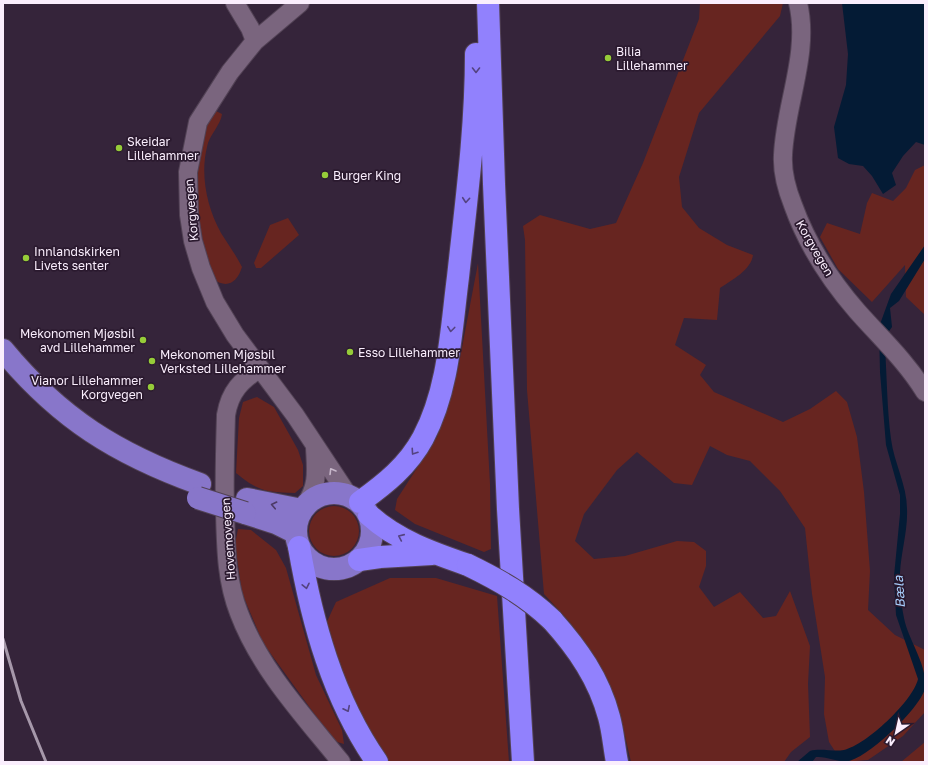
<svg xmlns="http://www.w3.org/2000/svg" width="928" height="765" font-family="'Golos Text',sans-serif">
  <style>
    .green { fill: #672520 }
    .water { fill: #041b35 }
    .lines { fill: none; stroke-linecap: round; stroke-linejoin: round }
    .minor-casing { stroke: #524255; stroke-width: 20 }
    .major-casing { stroke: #524255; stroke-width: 24 }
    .highway-casing { stroke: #524255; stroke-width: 24 }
    .minor { stroke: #7a657e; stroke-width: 18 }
    .major { stroke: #8876ca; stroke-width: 22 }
    .highway { stroke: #9181fd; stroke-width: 22 }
    .rail { stroke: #a698aa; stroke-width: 3 }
    .major-bridge-casing { stroke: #524255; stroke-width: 24; stroke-linecap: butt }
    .highway-bridge-casing { stroke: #524255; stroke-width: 24; stroke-linecap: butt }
    .major-bridge { stroke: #8876ca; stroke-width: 22 }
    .highway-bridge { stroke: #9181fd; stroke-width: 22 }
    .oneway { stroke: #544381 }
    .oneway2 { stroke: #c7b7ca }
    .oneway3 { stroke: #4c3a65 }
    .poi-dot { fill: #96cc39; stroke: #2b1a2f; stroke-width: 1.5 }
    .labels { text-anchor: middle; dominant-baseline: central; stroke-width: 3.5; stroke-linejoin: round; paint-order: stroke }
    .poi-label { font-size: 12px; fill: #faeefd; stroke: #2b1a2f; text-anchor: start }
    .street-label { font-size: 12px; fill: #faeefd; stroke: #2b1a2f }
    .water-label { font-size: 13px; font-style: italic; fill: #a7cefc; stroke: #2b1a2f }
  </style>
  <rect width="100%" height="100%" fill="#35243a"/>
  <path class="green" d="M700,3H783L780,16L699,113L679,177L682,207L699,228L727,245L753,255C751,270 732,280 720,288L717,320L684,318L675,345L706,365L700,375L714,392L783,422L810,409L836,391L847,402L857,437L864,492L870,571L868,610L895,635L925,650V712L903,736L868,760L842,762L829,742L824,714L825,677L812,594L805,528L780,491L750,461L727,455L710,446L692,485L674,483L637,452L617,470L584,514L575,541L594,559L625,556L677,541L694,542L706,551V566L699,587L714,607L740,592L763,618L776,616L790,591L810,646L808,684L810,737L791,752L784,762H631L620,714L608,683L592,652L568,620L544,594L527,390L525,240L523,226L540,215L590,229L616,223L643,163L699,19Z
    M216,111L222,114C221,125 209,135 207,147C200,175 207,208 221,233C228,244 236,255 242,267C237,283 227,289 213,279L199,235L194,173L209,113Z
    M925,165V315L906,297L905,265L872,302L838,269L820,237L827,223L860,234L867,203L872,193L893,201L906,188L915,170Z
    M288,218L299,235L261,268H256L254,263L270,225Z
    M478,263L490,484L491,549L484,552L415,524L395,510L397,499L437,437L457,374Z
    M257,397L274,407L298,450L303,465V486L295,493C267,492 259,492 236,473L239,418L243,402Z
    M309 531a25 25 0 1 1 50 0a25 25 0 1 1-50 0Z
    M238,529L251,530L276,550L286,568L316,675L342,730L344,744L334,741L263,643L242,593L235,544Z
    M390,578H436L497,596L509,762H387L357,709L325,626L336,602Z
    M925,742V762H901Z"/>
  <path class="water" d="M842,3H925V145L916,142L903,156L892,173L896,185L883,194L872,176L863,166L849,164L838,158L834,127L846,85L848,54Z
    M925,245V259L899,301L890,308L892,327L887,334L885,348C887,378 887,409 891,439C894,463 907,485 907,509C908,530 901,552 900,573C899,588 901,603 904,618C908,640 928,665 925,689C918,710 870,756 849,761C838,763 828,756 816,757L812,762H797L810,751C821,748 833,752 844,750C866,745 913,701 918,679L896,615L894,576L900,514V495L886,445L880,372L879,327L891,294Z"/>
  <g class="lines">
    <g class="minor-casing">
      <path id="minor" d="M235,3L250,28L255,41
        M300,3L255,41L230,72L198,122L188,172L189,215L193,241L201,268L215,302L235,335L295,415L348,495
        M798,3C810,53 785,105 783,155C782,172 787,190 793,205C807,244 830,280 857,311C880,337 906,361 925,392
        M260,368C241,381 230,391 226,415C225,447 224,479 225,512C226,546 226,580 239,613C260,669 304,716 341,762
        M305,505C319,485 316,470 315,447"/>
    </g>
    <g class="major-casing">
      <path id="major" d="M3,350C60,419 117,454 200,484
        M296 531a38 38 0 1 1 76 0a38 38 0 1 1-76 0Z
        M247,499L302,510
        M245,513L276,523L296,533"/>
    </g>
    <g class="highway-casing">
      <path id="highway" d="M488,3L494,184L508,509L523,762
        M360,502C385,484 408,466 423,438C449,389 451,331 458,277C466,203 476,129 476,54
        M369,515C396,540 433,553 468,565
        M299,547C312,622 333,699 377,762
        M359,560L380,557L432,554
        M552,620C578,649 599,679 609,717C613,731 614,747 617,762"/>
    </g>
    <use href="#minor" class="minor"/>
    <use href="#major" class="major"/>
    <use href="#highway" class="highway"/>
    <path class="rail" d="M3,639L21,701L46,762"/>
    <g class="major-bridge-casing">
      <path id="major-bridge" d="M198,498L245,513"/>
    </g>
    <g class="highway-bridge-casing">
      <path id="highway-bridge" d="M468,565C499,580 527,596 552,620"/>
    </g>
    <use href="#major-bridge" class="major-bridge"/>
    <use href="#highway-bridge" class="highway-bridge"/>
  </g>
  <defs><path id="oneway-chevron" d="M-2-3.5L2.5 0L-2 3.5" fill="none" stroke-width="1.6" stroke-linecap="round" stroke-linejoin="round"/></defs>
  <g class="oneway">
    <use href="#oneway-chevron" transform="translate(476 70) rotate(90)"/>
    <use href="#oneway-chevron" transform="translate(466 200) rotate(95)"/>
    <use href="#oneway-chevron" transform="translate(451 329) rotate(97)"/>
    <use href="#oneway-chevron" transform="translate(414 452) rotate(124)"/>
    <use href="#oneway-chevron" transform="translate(401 537) rotate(-156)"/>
    <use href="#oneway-chevron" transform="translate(306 586) rotate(78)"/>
    <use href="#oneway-chevron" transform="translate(347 709) rotate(64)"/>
  </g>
  <use class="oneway2" href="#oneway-chevron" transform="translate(332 471) rotate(-121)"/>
  <use class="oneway3" href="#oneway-chevron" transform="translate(274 505) rotate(-168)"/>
  <g class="poi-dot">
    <circle cx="608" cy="58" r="4"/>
    <circle cx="119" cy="148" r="4"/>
    <circle cx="325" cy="175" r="4"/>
    <circle cx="26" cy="258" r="4"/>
    <circle cx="143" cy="340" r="4"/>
    <circle cx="350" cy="352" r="4"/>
    <circle cx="152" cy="361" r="4"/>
    <circle cx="151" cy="387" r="4"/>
  </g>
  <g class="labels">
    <g class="poi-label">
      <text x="616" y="51">Bilia<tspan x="616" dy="14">Lillehammer</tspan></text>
      <text x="127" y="141">Skeidar<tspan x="127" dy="14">Lillehammer</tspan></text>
      <text x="333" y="175">Burger King</text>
      <text x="34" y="251">Innlandskirken<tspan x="34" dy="14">Livets senter</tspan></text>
      <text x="135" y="333" text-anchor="end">Mekonomen Mjøsbil<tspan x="135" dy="14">avd Lillehammer</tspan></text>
      <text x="358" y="352">Esso Lillehammer</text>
      <text x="160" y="354">Mekonomen Mjøsbil<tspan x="160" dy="14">Verksted Lillehammer</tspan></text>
      <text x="143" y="380" text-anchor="end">Vianor Lillehammer<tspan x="143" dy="14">Korgvegen</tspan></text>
    </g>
    <g class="street-label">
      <text transform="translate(191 210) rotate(-95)">Korgvegen</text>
      <text transform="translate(815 248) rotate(60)">Korgvegen</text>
      <text transform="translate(228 539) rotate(-94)">Hovemovegen</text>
    </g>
    <g class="water-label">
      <text transform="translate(899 592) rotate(-94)">Bæla</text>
    </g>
  </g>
  <rect width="928" height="765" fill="none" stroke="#faeefd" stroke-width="8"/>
  <g transform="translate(896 733) rotate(214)" stroke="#2b1a2f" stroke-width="3" paint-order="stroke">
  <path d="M0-3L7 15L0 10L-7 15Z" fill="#faeefd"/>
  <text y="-6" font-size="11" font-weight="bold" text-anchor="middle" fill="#faeefd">N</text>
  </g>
</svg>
